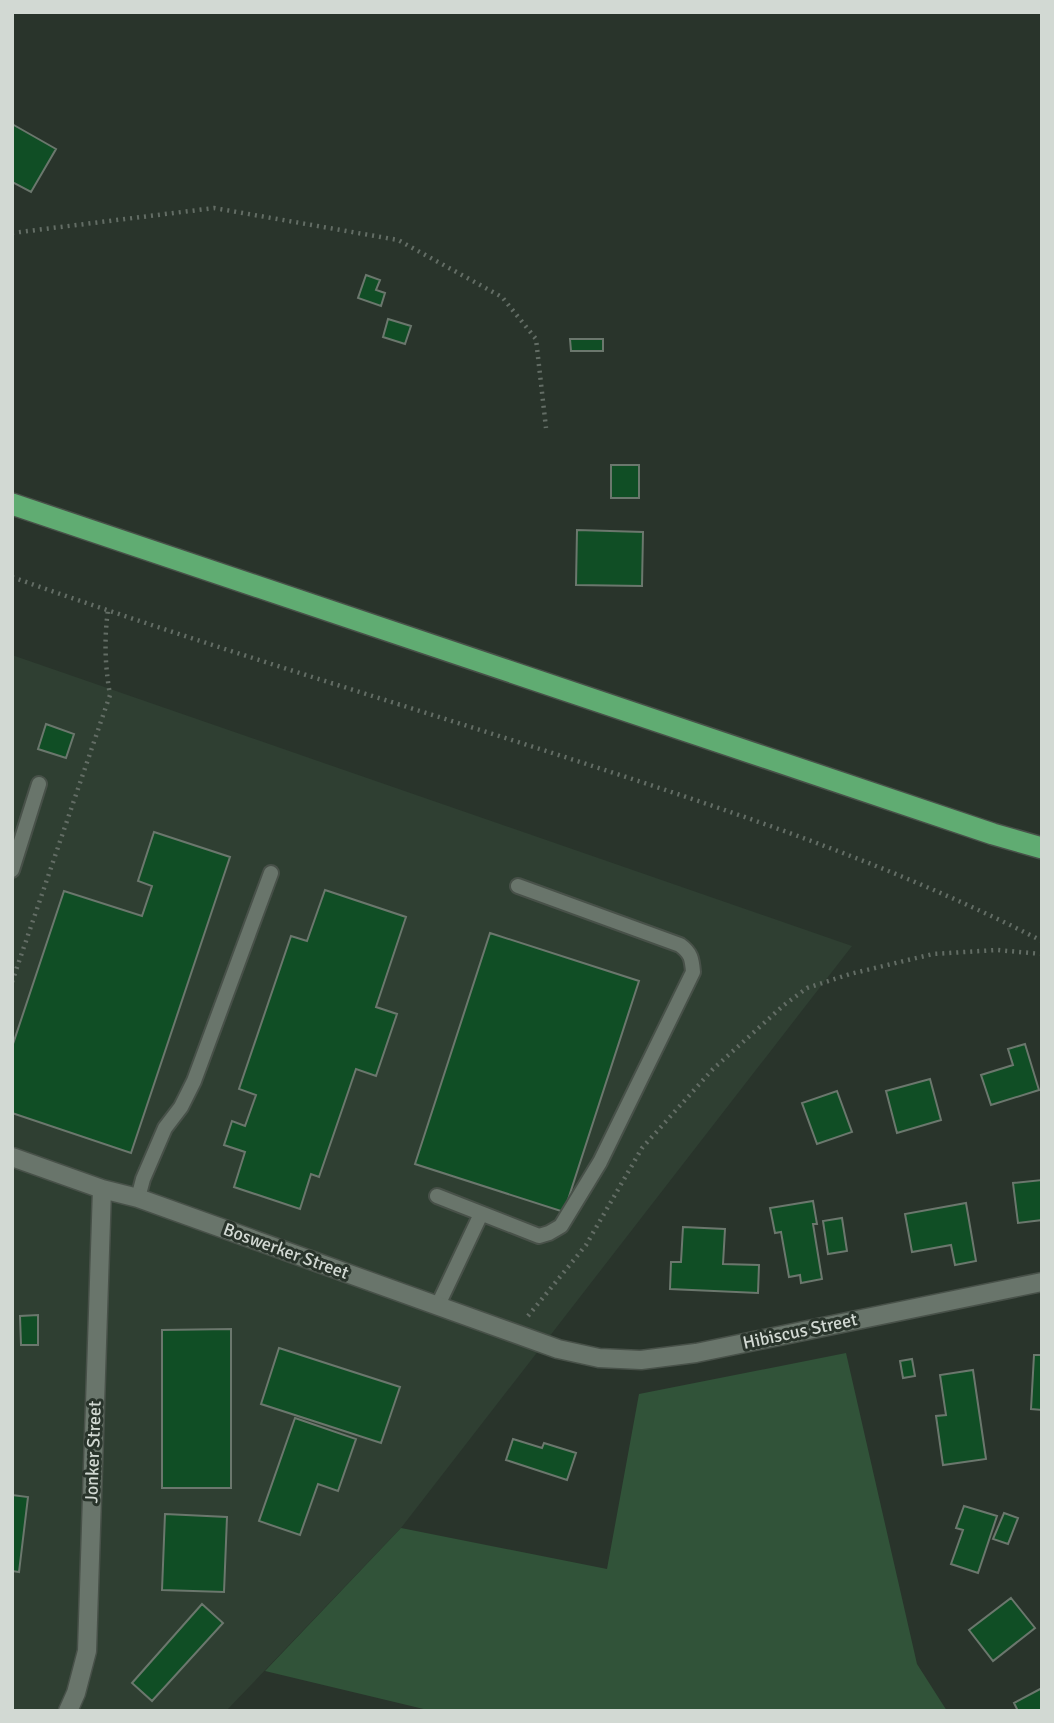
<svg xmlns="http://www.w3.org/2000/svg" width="1054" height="1723" font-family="Signika,sans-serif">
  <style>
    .built { fill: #2f3f32 }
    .green { fill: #315339 }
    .building { fill: #104e25; stroke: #6b776d; stroke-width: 2 }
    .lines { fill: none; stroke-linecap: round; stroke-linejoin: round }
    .lane-casing { stroke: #485149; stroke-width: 18 }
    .street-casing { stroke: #485149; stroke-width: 21 }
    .highway-casing { stroke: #485149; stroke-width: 24 }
    .path { stroke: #636d65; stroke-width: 4.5; stroke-dasharray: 2 5; stroke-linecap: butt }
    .lane { stroke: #69756b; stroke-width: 14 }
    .street { stroke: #69756b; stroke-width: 18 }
    .highway { stroke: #60ac72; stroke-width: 21 }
    .labels { text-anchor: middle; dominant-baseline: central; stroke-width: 6; stroke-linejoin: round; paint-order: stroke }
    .street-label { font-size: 18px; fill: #d2d9d3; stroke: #29342b }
  </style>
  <rect width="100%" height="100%" fill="#29342b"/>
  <path class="built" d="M12,655L852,946L401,1528L226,1711H12Z"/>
  <path class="green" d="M846,1353L917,1664L947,1711H432L265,1671L401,1528L607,1569L639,1394Z"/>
  <path class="building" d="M12,124L56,149L31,192L12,182Z
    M366,275L380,280L376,290L385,293L381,306L358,298Z
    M388,319L411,326L405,344L383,337Z
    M570,339H603V351H571Z
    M611,465H639V498H611Z
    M577,530L643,532L642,586L576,585Z
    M46,724L74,734L66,758L38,749Z
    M154,832L230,857L131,1153L12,1113V1047L64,891L142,916L152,886L138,881Z
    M325,890L406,917L376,1007L397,1014L376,1076L356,1069L319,1177L311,1174L300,1209L234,1187L245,1152L224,1145L232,1121L245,1126L256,1095L239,1089L291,936L307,941Z
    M490,933L639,981L564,1212L415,1164Z
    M1025,1044L1039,1090L991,1105L981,1075L1013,1065L1008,1049Z
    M930,1079L941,1120L897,1133L886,1091Z
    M837,1091L852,1132L817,1144L802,1103Z
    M1042,1180V1220L1018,1223L1013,1183Z
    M813,1201L817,1224H813L822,1279L801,1283L800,1275L789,1277L781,1232L775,1233L770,1208Z
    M966,1203L976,1261L955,1265L951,1245L912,1252L905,1214Z
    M842,1218L847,1251L828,1254L823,1221Z
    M683,1227L725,1229L723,1264L759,1265L758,1293L670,1289L671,1262H681Z
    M38,1315V1345H21L20,1316Z
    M231,1329V1488H162V1330Z
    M279,1348L400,1387L381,1443L261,1404Z
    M1034,1355H1042V1410L1031,1409Z
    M912,1359L915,1376L903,1378L900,1361Z
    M973,1370L986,1459L943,1465L936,1416L946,1415L940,1375Z
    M295,1418L356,1439L338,1491L318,1484L300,1535L259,1521Z
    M513,1439L542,1448L544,1443L576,1453L567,1480L506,1460Z
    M12,1495L28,1497L19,1572L12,1571Z
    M964,1506L997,1516L978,1573L951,1564L963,1530L956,1528Z
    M1004,1513L1018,1518L1008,1544L993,1539Z
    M165,1514L227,1517L224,1592L162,1590Z
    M1011,1598L1035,1628L993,1661L969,1630Z
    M202,1604L223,1623L152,1701L132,1683Z
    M1042,1688V1711H1018L1014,1703Z"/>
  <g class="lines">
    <g class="lane-casing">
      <path id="lane" d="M12,870L39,784
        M437,1196L539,1236L549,1233L561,1226L600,1162L693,972C692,959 691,953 680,945L518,886
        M138,1198L143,1179L165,1128L181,1107L194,1081L271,873
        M438,1305L481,1214"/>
    </g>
    <g class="street-casing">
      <path id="street" d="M12,1157L102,1189L138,1198L558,1349L599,1358L641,1360L696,1353L1042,1282
        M68,1711L76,1693L87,1651L102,1189"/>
    </g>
    <g class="highway-casing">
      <path id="highway" d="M12,504L993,834L1042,848"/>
    </g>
    <path class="path" d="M12,233L214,208L398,240L502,297L536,339L546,428
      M12,577C197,643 385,699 571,759C731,811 892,864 1042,941
      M12,982L110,695C105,665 104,640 108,610
      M528,1316L586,1245L642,1148L713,1069L784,1005L807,988L850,974L933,954L997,950L1042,954"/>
    <use href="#lane" class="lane"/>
    <use href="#street" class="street"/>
    <use href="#highway" class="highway"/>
  </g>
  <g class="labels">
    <g class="street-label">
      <text transform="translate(286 1251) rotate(20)">Boswerker Street</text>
      <text transform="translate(800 1331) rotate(-12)">Hibiscus Street</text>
      <text transform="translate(93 1452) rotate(-88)">Jonker Street</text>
    </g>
  </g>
  <rect width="1054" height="1723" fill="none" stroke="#d2d9d3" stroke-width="28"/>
</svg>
